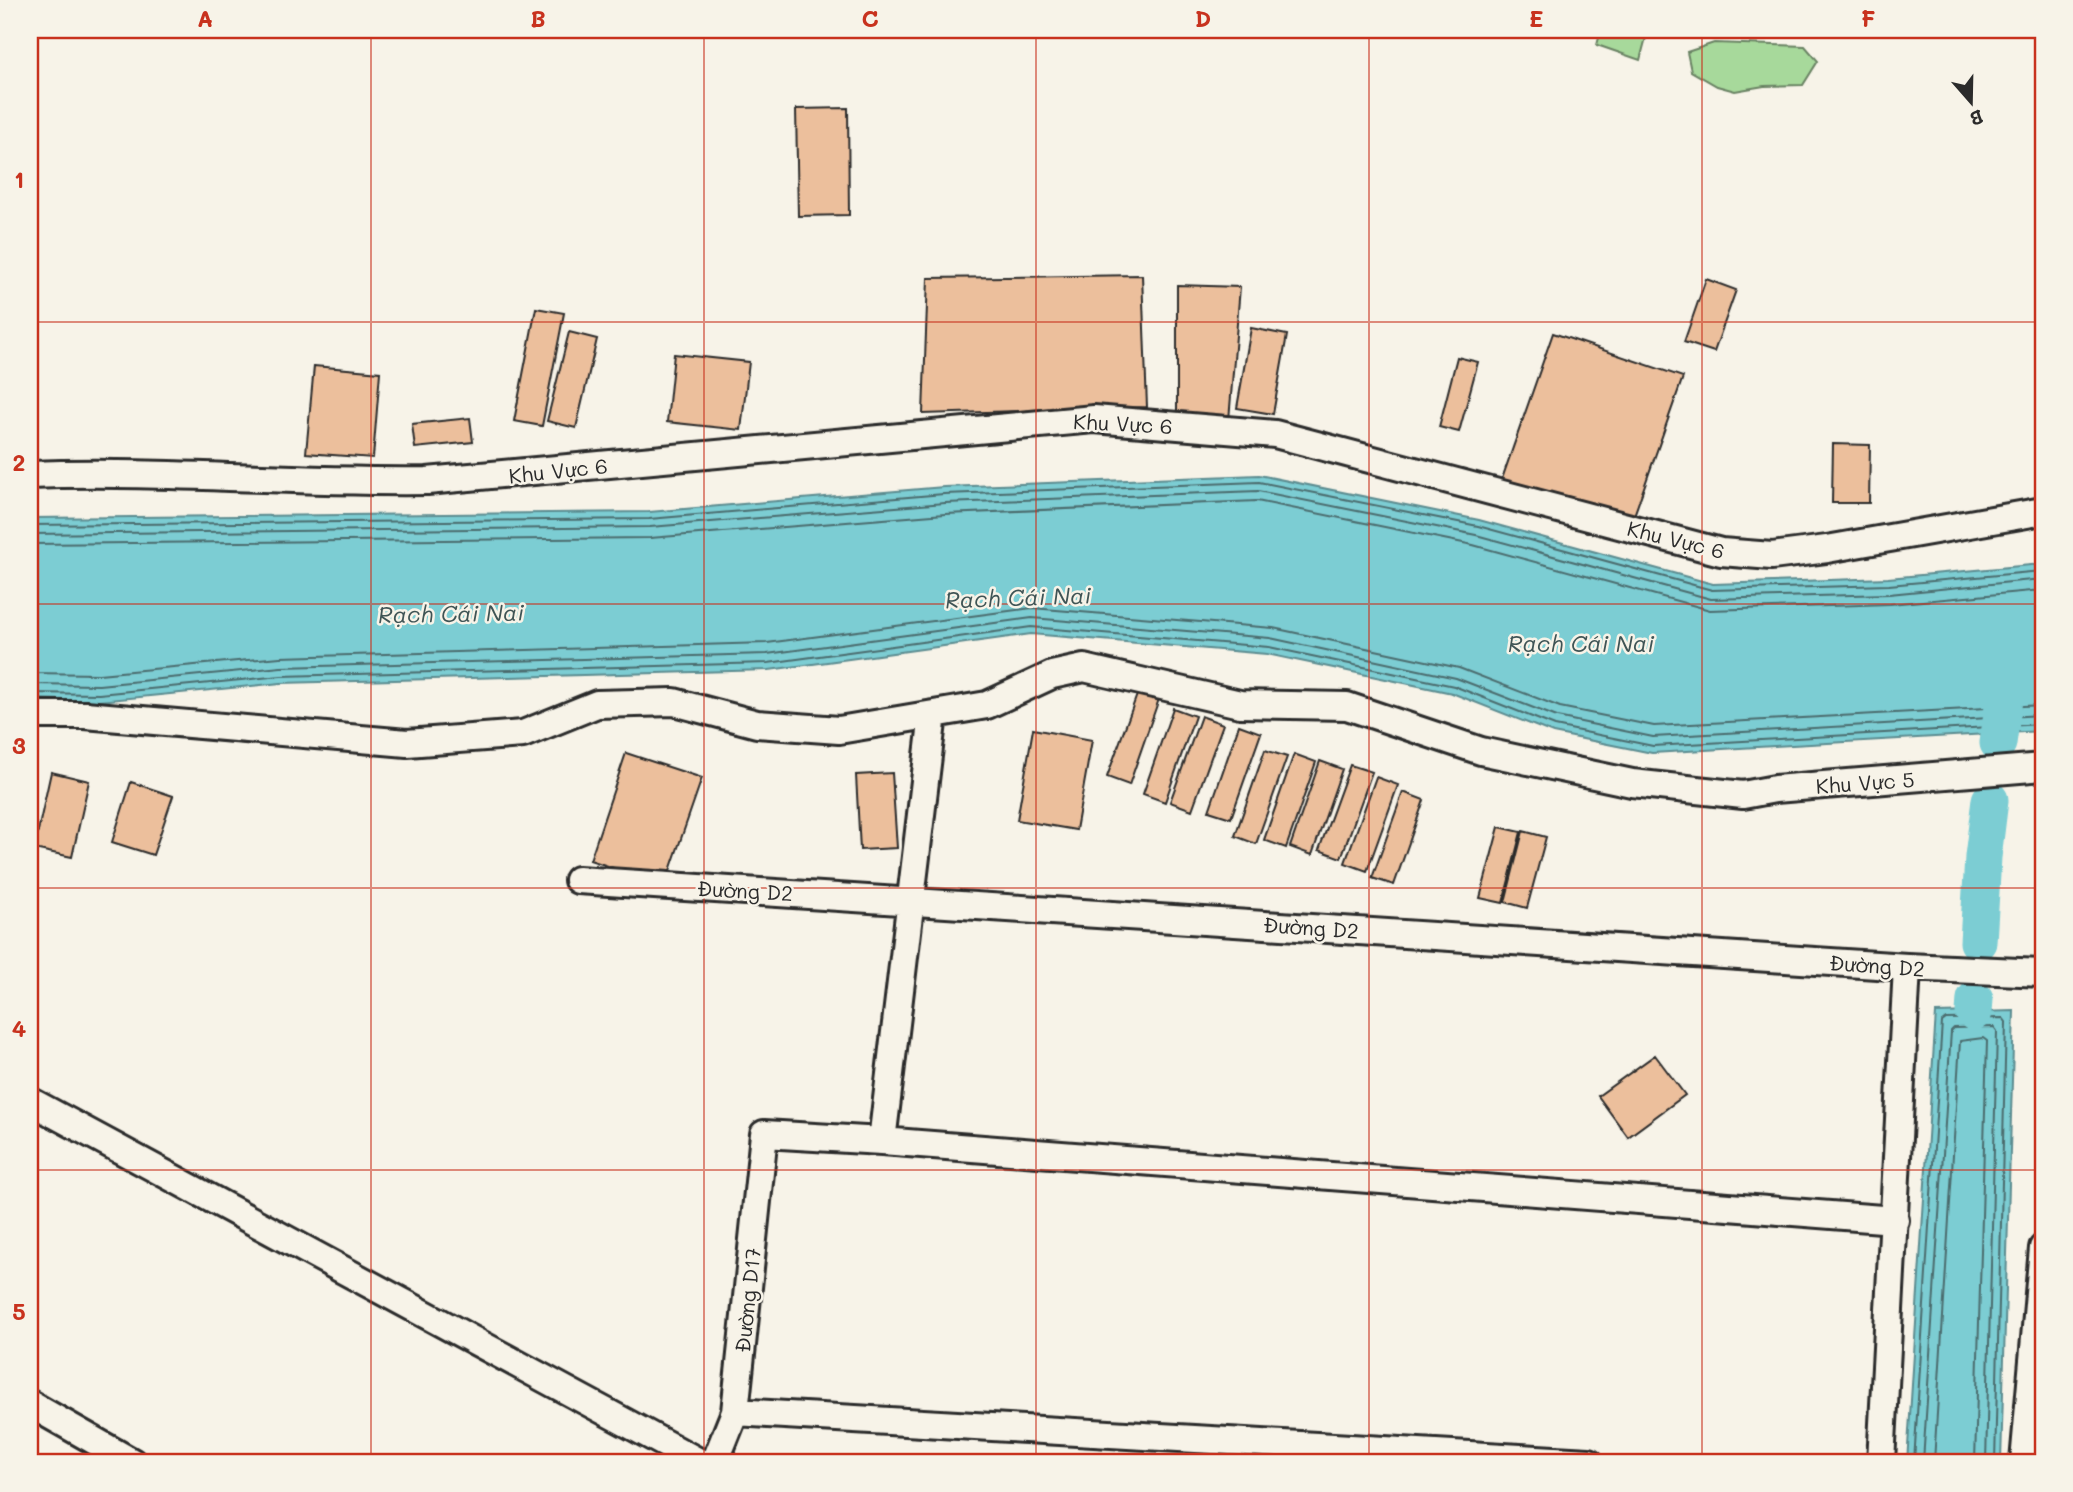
<svg xmlns="http://www.w3.org/2000/svg" width="2073" height="1492" font-family="Mali,sans-serif">
  <style>
    .green { fill: #a7d99b; stroke: #698263; stroke-width: 2 }
    .water { fill: #7ccdd3; stroke: #5c8c90; stroke-width: 2 }
    .lines { fill: none; stroke-linecap: round; stroke-linejoin: round }
    .shore { stroke: #4b6c6e; stroke-width: 2 }
    .canal { stroke: #7ccdd3; stroke-width: 37 }
    .building { fill: #ecbf9c; stroke: #2b2b2b; stroke-width: 2 }
    .minor-casing { stroke: #2b2b2b; stroke-width: 32 }
    .minor { stroke: #f7f3e8; stroke-width: 26 }
    .grid { fill: none; stroke: #c8321e; stroke-width: 2; stroke-opacity: 0.55 }
    .labels { text-anchor: middle; dominant-baseline: central; stroke-width: 5; stroke-linejoin: round; paint-order: stroke }
    .street-label { font-size: 21px; fill: #2b2b2b; stroke: #f7f3e8 }
    .water-label { font-size: 23px; font-style: italic; fill: #3f5455; stroke: #f7f3e8 }
    .neatline { fill: none; stroke: #c8321e; stroke-width: 2.5 }
    .grid-label { font-size: 23px; text-anchor: middle; font-weight: bold; fill: #c8321e }
  </style>
  <rect width="100%" height="100%" fill="#f7f3e8"/>
  <filter id="ink" filterUnits="userSpaceOnUse"><feTurbulence type="fractalNoise" baseFrequency=".0143" numOctaves="2"/><feDisplacementMap in="SourceGraphic" scale="14" xChannelSelector="R" yChannelSelector="G"/><feConvolveMatrix kernelMatrix="1 2 1 2 8 2 1 2 1" color-interpolation-filters="sRGB"/></filter>
  <g filter="url(#ink)">
    <path class="green" d="M1601,30H1648L1640,60L1597,45Z
      M1714,43L1805,46L1818,61L1803,85L1764,86L1735,91L1717,86L1691,71L1687,52Z"/>
    <path class="water" d="M1259,475L1479,520L1713,584L1888,578L2043,564V731L1652,753L1553,733L1452,693L1267,654L1031,634L769,670L281,683L99,701L30,699V518L649,512L944,487Z
      M2014,1011L2001,1462H1907L1936,1013Z"/>
    <g class="lines">
      <path class="shore" d="M30,525L649,519L944,494L1259,482L1478,526L1712,590L1889,585L2043,571
        M30,534L650,527L945,503L1258,491L1476,535L1711,599L1889,594L2043,579
        M30,544L650,538L945,514L1257,501L1473,545L1710,610L1890,604L2043,590
        M30,673L99,674L280,657L767,643L1032,608L1273,628L1459,668L1560,707L1654,726L2043,705
        M30,684L99,685L281,667L767,654L1032,618L1270,638L1456,678L1557,717L1653,737L2043,715
        M30,693L99,694L281,676L768,663L1031,627L1269,647L1454,686L1555,726L1653,746L2043,724
        M1914,1462L1942,1022L1946,1019L2003,1018L2006,1022L1995,1462
        M1923,1462L1951,1031L1954,1028L1994,1027L1997,1031L1986,1462
        M1934,1462L1960,1041L1983,1038L1987,1041L1975,1462"/>
      <path class="canal" d="M1998,743L2006,685
        M1978,942L1983,857L1990,800
        M1974,1012L1975,999"/>
    </g>
    <path class="building" d="M848,108L849,215L798,216L796,109Z
      M1142,275L1147,407L923,414L928,278Z
      M1706,279L1736,290L1714,352L1684,342Z
      M1177,285L1240,287L1229,420L1177,419Z
      M536,308L564,313L542,426L514,421Z
      M1251,328L1287,335L1273,414L1237,408Z
      M569,332L597,339L576,428L547,421Z
      M1553,333L1683,377L1631,524L1502,479Z
      M674,354L749,362L741,430L667,422Z
      M1457,357L1478,362L1459,432L1439,427Z
      M314,366L380,372L373,458L306,453Z
      M470,418L473,442L415,448L412,424Z
      M1833,444L1870,445L1869,503H1832Z
      M1138,692L1159,699L1129,785L1107,777Z
      M1173,708L1195,716L1165,802L1143,794Z
      M1201,716L1223,724L1192,810L1170,802Z
      M1239,725L1261,733L1231,818L1209,811Z
      M1033,729L1092,740L1076,830L1017,820Z
      M1265,750L1287,757L1256,844L1235,836Z
      M626,753L702,778L665,885L590,860Z
      M1294,754L1316,762L1286,848L1264,840Z
      M1320,761L1342,769L1312,855L1290,847Z
      M1350,765L1372,772L1341,858L1319,850Z
      M51,772L89,781L72,857L34,849Z
      M892,773L897,848L860,850L856,775Z
      M1376,777L1398,785L1367,871L1345,863Z
      M131,782L173,796L153,855L112,842Z
      M1403,792L1424,800L1394,885L1372,878Z
      M1499,827L1521,832L1503,903L1480,898Z
      M1523,831L1546,837L1527,908L1505,902Z
      M1655,1055L1685,1095L1628,1137L1598,1096Z"/>
    <g class="lines">
      <g class="minor-casing">
        <path id="minor" d="M30,475C162,470 294,483 427,481L1094,419L1275,434L1721,552L1772,556L1827,549L2043,511
          M30,715H85L407,743L523,734L597,704L674,702L757,724L839,730L987,705L1052,675L1084,668L1240,704L1347,706L1481,751L1632,783L1743,795L1775,789L2043,767
          M578,880L1907,967L2043,973
          M30,1101L699,1462
          M882,1141L933,714
          M30,1404L132,1462
          M735,1412L1589,1462
          M715,1462L735,1412L764,1134L882,1141L1895,1220
          M1881,1462L1907,967
          M2024,1462L2043,1248"/>
      </g>
      <use href="#minor" class="minor"/>
    </g>
  </g>
  <path class="grid" d="M371,30V1462M704,30V1462M1036,30V1462M1369,30V1462M1702,30V1462M30,322H2043M30,604H2043M30,888H2043M30,1170H2043"/>
  <g class="labels">
    <g class="street-label">
      <text transform="translate(1123 423) rotate(3)">Khu Vực 6</text>
      <text transform="translate(558 470) rotate(-6)">Khu Vực 6</text>
      <text transform="translate(1676 539) rotate(14)">Khu Vực 6</text>
      <text transform="translate(1865 782) rotate(-4)">Khu Vực 5</text>
      <text transform="translate(745 890) rotate(3)">Đường D2</text>
      <text transform="translate(1311 927) rotate(4)">Đường D2</text>
      <text transform="translate(1877 965) rotate(4)">Đường D2</text>
      <text transform="translate(747 1300) rotate(-84)">Đường D17</text>
    </g>
    <g class="water-label">
      <text transform="translate(1018 597) rotate(-2)">Rạch Cái Nai</text>
      <text transform="translate(451 613) rotate(-1)">Rạch Cái Nai</text>
      <text x="1581" y="643">Rạch Cái Nai</text>
    </g>
  </g>
  <rect width="2073" height="1492" fill="none" stroke="#f7f3e8" stroke-width="77"/>
  <g transform="translate(1971 102) rotate(160)" stroke="#f7f3e8" stroke-width="5" paint-order="stroke">
  <path d="M0-5L12 26L0 18L-12 26Z" fill="#2b2b2b"/>
  <text y="-10" font-size="19" font-weight="bold" text-anchor="middle" fill="#2b2b2b">B</text>
  </g>
  <rect x="38" y="38" width="1997" height="1416" class="neatline"/>
  <g class="grid-label">
    <text x="205" y="27">A</text>
    <text x="538" y="27">B</text>
    <text x="870" y="27">C</text>
    <text x="1203" y="27">D</text>
    <text x="1536" y="27">E</text>
    <text x="1868" y="27">F</text>
    <text x="19" y="188">1</text>
    <text x="19" y="471">2</text>
    <text x="19" y="754">3</text>
    <text x="19" y="1037">4</text>
    <text x="19" y="1320">5</text>
  </g>
</svg>
